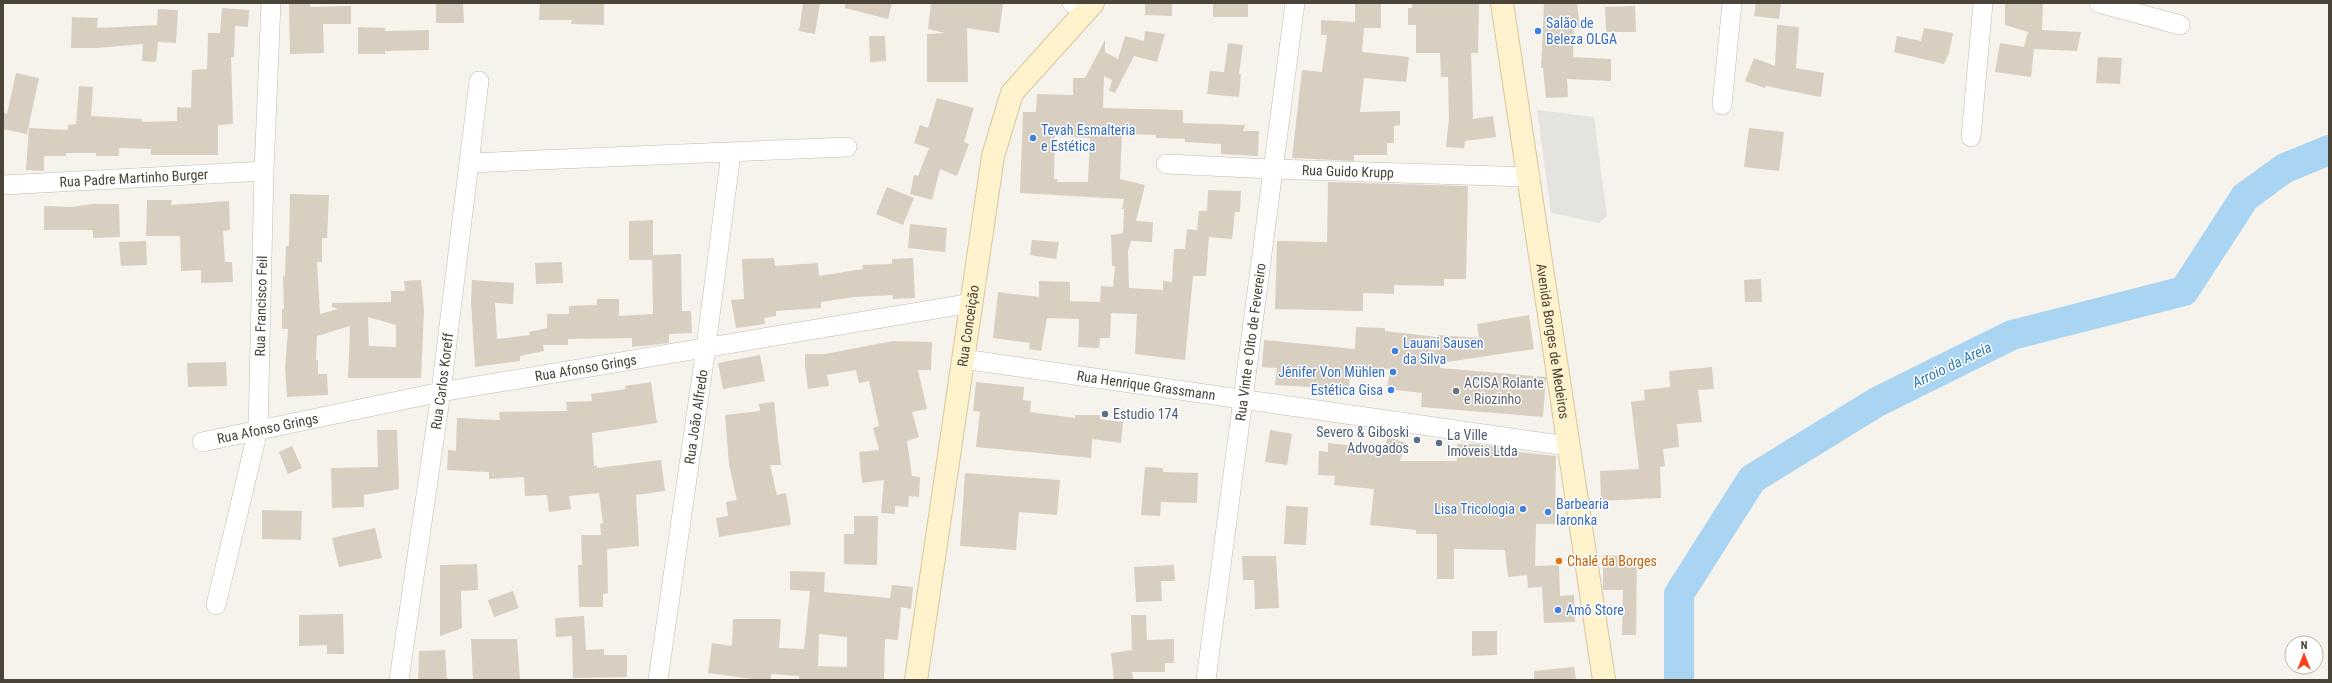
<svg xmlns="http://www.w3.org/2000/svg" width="2332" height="683" font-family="'Roboto Condensed',sans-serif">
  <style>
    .parking { fill: #e5e3e0 }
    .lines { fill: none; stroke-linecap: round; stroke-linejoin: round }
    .river { stroke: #a9d4f2; stroke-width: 30 }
    .building { fill: #d8cfc1; fill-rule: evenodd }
    .minor-casing { stroke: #c2bbae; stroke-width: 20 }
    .secondary-casing { stroke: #d6c79b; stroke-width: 24 }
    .minor { stroke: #fff; stroke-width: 19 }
    .secondary { stroke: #fff3cd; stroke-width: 22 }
    .shop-dot { fill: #3f7fe0; stroke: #fff; stroke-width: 1.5 }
    .worship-dot { fill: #6b7280; stroke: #fff; stroke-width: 1.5 }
    .service-dot { fill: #5c6f8a; stroke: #fff; stroke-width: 1.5 }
    .food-dot { fill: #e8710a; stroke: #fff; stroke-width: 1.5 }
    .labels { text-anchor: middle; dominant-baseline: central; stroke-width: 3; stroke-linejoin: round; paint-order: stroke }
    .shop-label { font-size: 14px; fill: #366cbe; stroke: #fff; text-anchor: start }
    .street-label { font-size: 14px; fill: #4b4439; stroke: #fff }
    .worship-label { font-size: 14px; fill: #5b616d; stroke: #fff; text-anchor: start }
    .service-label { font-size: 14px; fill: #4e5e75; stroke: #fff; text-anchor: start }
    .food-label { font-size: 14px; fill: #c56008; stroke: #fff; text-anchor: start }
    .water-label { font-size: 15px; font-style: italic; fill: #2e7ab2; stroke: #fff }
  </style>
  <rect width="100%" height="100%" fill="#f6f3ec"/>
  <path class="parking" d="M1537,110L1594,117L1607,216L1599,223L1551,213Z"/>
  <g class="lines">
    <path class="river" d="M1679,680V594L1752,479L1877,402L2012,335L2184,291L2245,197L2285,168L2329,150"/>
  </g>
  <path class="building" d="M436,3H463L464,23H436Z
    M540,3H604V25L571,24L572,20H539Z
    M803,3H820L815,34L799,31Z
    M845,3H892L888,19L845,8Z
    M931,3L1003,4L999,33L967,28L968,82H927V34L945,33L928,29Z
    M1145,3H1172V16L1145,15Z
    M1213,3H1248V17H1213Z
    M1355,3H1381V28H1364L1362,52L1409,57L1406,82L1364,78L1360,112L1400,111V125L1394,126V143H1387V155H1354V161L1292,158L1302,70L1322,72L1327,35H1321V20L1355,22Z
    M1412,3H1479L1478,53H1471L1473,119L1493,116L1496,137L1465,141L1464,148L1446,147L1449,119L1448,77H1441L1440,53H1416V25H1408V8H1412Z
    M1544,3H1577L1580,27H1574L1573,57L1611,59V81L1567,79L1568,97L1546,98L1543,68H1541Z
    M1756,3H1781L1779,19L1754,16Z
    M2005,3H2043L2042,30L2081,32L2077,51L2034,49L2031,77L1995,72L2000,43L2024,47L2028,32L2005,25Z
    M289,4H310V7L351,6V24H323L324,53L290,54Z
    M1635,6L1636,32H1606L1605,7Z
    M222,8L249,10L248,27L235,26L234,57H231L233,124L218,125V155H151V149L119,148V156H96V153H66V156H44V171L26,170L29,128L68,130V125L76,124L79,86L93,87L91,116L142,119V122L177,121V107L191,108L192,70L207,69L208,33H220Z
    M158,9L178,10L176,43L158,42L156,62L142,61L143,44L97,48H71L72,17L98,18L97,28L157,25Z
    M1777,25L1799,27L1796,68L1824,73L1821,97L1766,86L1765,88L1745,81L1754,58L1775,66Z
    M358,27L385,28V31L429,30V50L385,51V54H358Z
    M1924,28L1953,33L1949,53L1944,64L1894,52L1897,36L1921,41Z
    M1145,31L1165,34L1157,62L1134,56L1115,93L1109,91L1112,80L1104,76L1103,108L1183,110V123L1245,125L1243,131H1259L1258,156L1221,154V144L1185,142V139L1156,138V135L1122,134L1120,179L1145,185L1136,221L1153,222L1152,242L1131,241L1128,251L1129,288L1163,290V281L1172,282L1174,249H1185L1187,229L1197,230L1199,211H1207L1208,190L1241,191L1240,212H1235L1232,239L1209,237L1206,276H1193L1185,360L1135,354L1137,314L1111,313L1110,338H1100L1099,348L1078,347L1079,319L1047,318L1041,351L1029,349L1030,343L993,338L998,292L1039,297V281L1070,282V301L1100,302L1101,286L1113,287L1115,266H1112L1111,235L1123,233L1124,209H1122L1124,199L1020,193L1023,112H1036L1037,94L1073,95V78H1085L1105,40V52L1118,59L1125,36L1144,41ZM1055,136L1090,138L1088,182H1057L1058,179H1054Z
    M869,36H885L886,61L870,62Z
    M1228,43L1243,45L1239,74H1241L1239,97L1207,94L1210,71L1224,72Z
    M2098,57L2122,58L2120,84L2096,83Z
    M16,73L39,78L27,134L3,129V112L7,114Z
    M937,98L974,108L964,142L969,144L957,176L940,169L932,200L910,194L914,175L918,176L929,148L914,143L920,125L928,128Z
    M1749,128L1784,132L1779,171L1744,167Z
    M1328,182L1468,186L1466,279H1444V286L1394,285V294L1363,293V311L1275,309L1277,241L1327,242Z
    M887,187L914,198L903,225L876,214Z
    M290,194L329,195L327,238H322V262H317L320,314L338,309L332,307V303L391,302V291H405L404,281L421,280L424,310L421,378H348L350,326L317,336L316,360H318V374H327L328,395L287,397L285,369L288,329H282V309H284L283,276H285L286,246H289ZM368,317L396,325V347L369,346Z
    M147,200H172L171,205L229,201L230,230L223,231L225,262H232L233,282L201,283V270L181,271L180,236H146Z
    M93,204H119L120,237L93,238V230H44V206L71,207Z
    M653,220V255L681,254L682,311H691L692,333L669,334V343L632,347V338L568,339V345H543L544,351L520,356V361L475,367L471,302L472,280L514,283L513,304L495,303L497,339L530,335L529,332L547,328V314H569V306L597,305V299H619V316L653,314L652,260H629V221Z
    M910,224L947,228L945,252L908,248Z
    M1032,240L1059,242L1056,259L1030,255Z
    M146,241L147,265L121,266L119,242Z
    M774,258L775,266L818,263L819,276L863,269L862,265L892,264V259L913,258L915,298L893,299V295L854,297L821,302V308L776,311V316L764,318L765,324L736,328L731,300L744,299L742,259Z
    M562,262L563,283L536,284L535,263Z
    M1761,279L1762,302H1745L1744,280Z
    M1529,315L1534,349L1440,363V368L1546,377L1543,417L1421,407L1422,393L1387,389L1390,369L1350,368L1349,395L1311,393V387L1275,385L1277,368L1262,367L1264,340L1355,349L1356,327L1385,328V331L1437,337V335L1479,338L1477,324Z
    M893,341L932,342L931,370H918L927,409L912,412L919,437L907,441L912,476L920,477L919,497L909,496L908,507L895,506V514L881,513L884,480L862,483L859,452L879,450L873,428L879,426L869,381L859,383L856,370L827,375L829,386L808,389L805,366V354H825Z
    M760,355L765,381L723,389L718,363Z
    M226,362L227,386L188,387L187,363Z
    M1712,367L1714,389L1698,390L1702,422L1677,424L1679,447L1663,449L1665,466L1660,467L1661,498L1601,501L1600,471L1639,469L1631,402L1645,400L1644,390L1670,387L1669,371Z
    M651,382L657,423L592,433L594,466L597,465V468L661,460L665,491L636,495L639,546L607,549L608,593L603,594V607H579L578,565H582L581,535H601L600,524L603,523L599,493L569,496L571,509L549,512L547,495L525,496L524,477L489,479V472L447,470L448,450L456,451L457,418L500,420L499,412L567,411L566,402L592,401L591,394L626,389L625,386Z
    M976,382L1024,387L1023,400L1031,401L1030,412L1075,418V415H1100V419L1123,422L1121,443L1092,439L1091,458L976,447L980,412L973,411Z
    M774,402L781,465H770L777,495L786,493L791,525L719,537L716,518L728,516L726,502L737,500L729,465L725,415L760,411L759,404Z
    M377,430H397L399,489L364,495V507L332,508L331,468L378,467Z
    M1270,430L1292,434L1287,465L1265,462Z
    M1388,437L1406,443L1400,461H1457V444H1477L1509,449V451L1556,456L1555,524H1536L1535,566L1559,565L1560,596L1574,595L1575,622L1544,623L1542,587L1528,588L1527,575L1508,577L1505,550L1454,549V579H1437V534H1416V530L1370,525L1374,489L1334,485L1335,476L1318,475L1319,451L1328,452V443L1384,449Z
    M292,446L302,468L288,474L279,452Z
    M1145,467L1163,468V472L1198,473L1197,503L1161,502L1160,516L1141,515Z
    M965,473L1060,480L1057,515L1019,512L1016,550L960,546Z
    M1286,506L1308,507L1306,545L1284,544Z
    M262,510L302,511L301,540L262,539Z
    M854,516H878L877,565L844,564V534H854Z
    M375,528L382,558L339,567L332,538Z
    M1603,555L1637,557L1636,635H1622L1623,590H1603Z
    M1242,556H1276L1279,608L1255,609L1254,580H1243Z
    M477,564L478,590L461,591L462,628L440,636V565Z
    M1174,565L1175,581H1161L1162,601L1136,602L1134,567Z
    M790,571L825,572L824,592L890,598L892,585L913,587L911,609L901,607L898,640L885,639L884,680H799V676L771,674V680H759L708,673L712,643L732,646L733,619H781L779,648L804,649L810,591L790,590ZM819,634L847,637V667L818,666Z
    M513,591L519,608L494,617L488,600Z
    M343,614L344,654H327V645L299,646V615Z
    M1131,615H1146L1147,640L1174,639V663H1165V672H1132L1133,679L1114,680L1111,653L1132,650Z
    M584,616L586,650L604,649V655H627V677L573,678L572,636L556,637L555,618Z
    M1472,631H1497V655L1472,656Z
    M471,639H517L520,680H473Z
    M445,650L447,680H418L419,651Z
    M1574,667L1576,680H1534V671Z"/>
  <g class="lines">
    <g class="minor-casing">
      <g id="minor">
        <path d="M1072,3L1090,7"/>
        <path d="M2099,3L2180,25"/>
        <path d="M1722,105L1732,3"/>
        <path d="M1971,137L1983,3"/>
        <path d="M469,163L847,147"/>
        <path id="s1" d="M1166,164L1273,169L1530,177"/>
        <path id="s2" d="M3,185L264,171"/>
        <path id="s3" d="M963,359L1567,446"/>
        <path id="s4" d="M202,442L441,392L972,303"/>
        <path id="s5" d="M216,605L258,430L264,171L271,3"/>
        <path id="s6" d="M399,680L441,392L479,81"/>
        <path id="s7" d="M658,680L706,347L731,153"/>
        <path id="s8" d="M1206,680L1295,3"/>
      </g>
    </g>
    <g class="secondary-casing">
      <g id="secondary">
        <path id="s9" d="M1502,3L1604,680"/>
        <path id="s10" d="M916,680L993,156L1012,93L1093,3"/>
      </g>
    </g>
    <use href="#minor" class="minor"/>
    <use href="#secondary" class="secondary"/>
  </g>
  <g class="shop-dot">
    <circle cx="1538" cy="31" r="4"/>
    <circle cx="1033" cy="138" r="4"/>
    <circle cx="1395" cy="351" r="4"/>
    <circle cx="1393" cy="372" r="4"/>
    <circle cx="1391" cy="390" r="4"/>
    <circle cx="1523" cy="509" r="4"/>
    <circle cx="1548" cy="512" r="4"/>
    <circle cx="1558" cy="610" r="4"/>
  </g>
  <circle class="worship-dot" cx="1456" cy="391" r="4"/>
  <g class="service-dot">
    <circle cx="1105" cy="414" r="4"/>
    <circle cx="1417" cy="440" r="4"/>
    <circle cx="1439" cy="443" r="4"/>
  </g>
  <circle class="food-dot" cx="1559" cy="561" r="4"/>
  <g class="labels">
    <g class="shop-label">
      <text x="1546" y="23">Salão de<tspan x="1546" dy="16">Beleza OLGA</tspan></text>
      <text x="1041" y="130">Tevah Esmalteria<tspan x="1041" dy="16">e Estética</tspan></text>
      <text x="1403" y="343">Lauani Sausen<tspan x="1403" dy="16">da Silva</tspan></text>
      <text x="1385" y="372" text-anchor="end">Jênifer Von Mühlen</text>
      <text x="1383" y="390" text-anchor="end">Estética Gisa</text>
      <text x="1556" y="504">Barbearia<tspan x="1556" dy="16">Iaronka</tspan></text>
      <text x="1515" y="509" text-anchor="end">Lisa Tricologia</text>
      <text x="1566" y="610">Amô Store</text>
    </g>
    <g class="street-label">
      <text stroke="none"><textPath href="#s1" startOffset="182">Rua Guido Krupp</textPath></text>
      <text stroke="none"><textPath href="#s2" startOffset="131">Rua Padre Martinho Burger</textPath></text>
      <text stroke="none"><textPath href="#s5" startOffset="304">Rua Francisco Feil</textPath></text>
      <text stroke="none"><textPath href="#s10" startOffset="358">Rua Conceição</textPath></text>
      <text stroke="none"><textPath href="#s8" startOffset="341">Rua Vinte e Oito de Fevereiro</textPath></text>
      <text stroke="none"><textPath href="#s9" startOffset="342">Avenida Borges de Medeiros</textPath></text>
      <text stroke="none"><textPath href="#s4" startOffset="391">Rua Afonso Grings</textPath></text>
      <text stroke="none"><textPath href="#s6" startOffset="302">Rua Carlos Koreff</textPath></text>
      <text stroke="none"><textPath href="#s3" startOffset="185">Rua Henrique Grassmann</textPath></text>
      <text stroke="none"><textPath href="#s7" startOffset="266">Rua João Alfredo</textPath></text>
      <text stroke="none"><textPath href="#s4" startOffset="67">Rua Afonso Grings</textPath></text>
    </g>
    <g class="worship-label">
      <text x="1464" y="383">ACISA Rolante<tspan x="1464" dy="16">e Riozinho</tspan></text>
    </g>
    <g class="service-label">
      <text x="1113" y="414">Estudio 174</text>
      <text x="1409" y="432" text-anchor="end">Severo &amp; Giboski<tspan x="1409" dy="16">Advogados</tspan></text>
      <text x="1447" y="435">La Ville<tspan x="1447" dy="16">Imóveis Ltda</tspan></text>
    </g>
    <g class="food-label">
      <text x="1567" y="561">Chalé da Borges</text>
    </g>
    <g class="water-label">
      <text transform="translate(1952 365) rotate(-26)">Arroio da Areia</text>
    </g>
  </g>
  <rect width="2332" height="683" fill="none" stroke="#4b4439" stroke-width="8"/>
  <g transform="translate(2304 655)"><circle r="19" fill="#ffffff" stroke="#b7b4b0"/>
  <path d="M0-3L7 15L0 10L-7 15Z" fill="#fc3f1d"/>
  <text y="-6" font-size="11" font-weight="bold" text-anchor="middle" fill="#4b4439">N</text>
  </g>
</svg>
